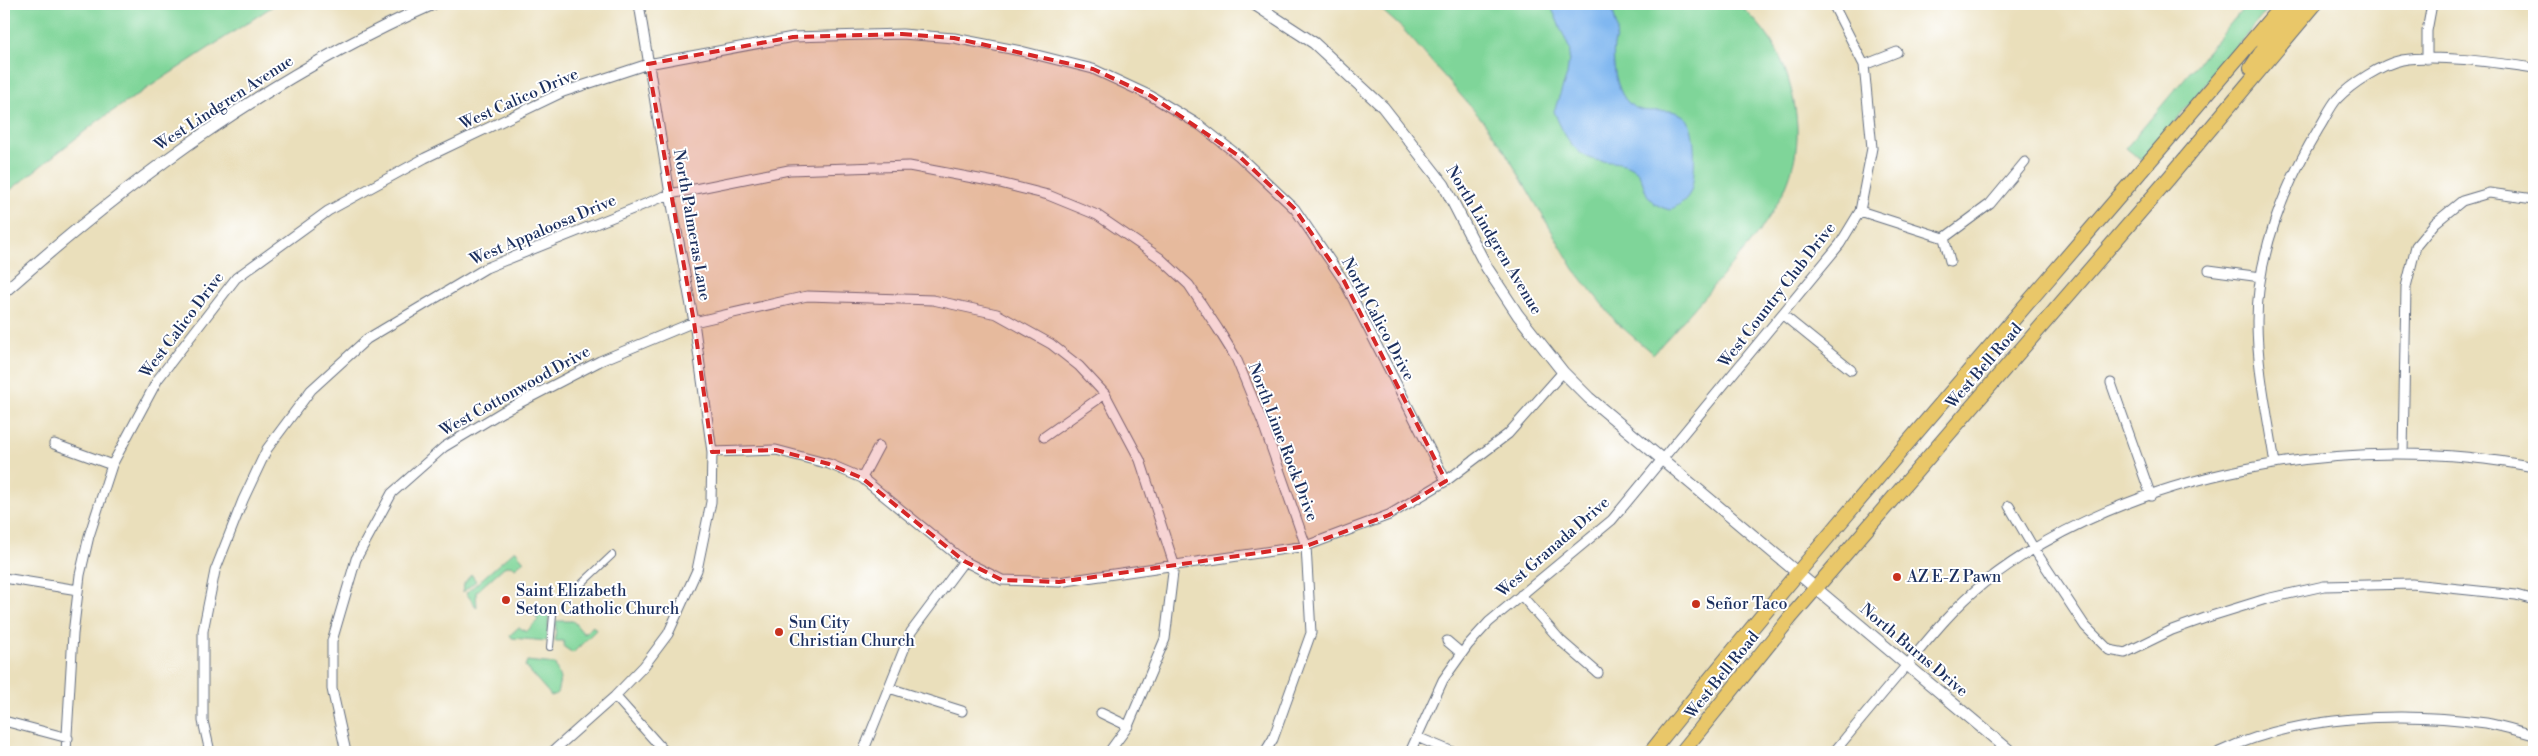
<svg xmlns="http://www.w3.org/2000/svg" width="2538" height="756" font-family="'Libre Bodoni',serif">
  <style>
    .green { fill: #7fd599; stroke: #4d827c }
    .water { fill: #80b7f0; stroke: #4e73a7 }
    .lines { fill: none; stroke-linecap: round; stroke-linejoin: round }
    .pedestrian-casing { stroke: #636d7f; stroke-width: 8 }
    .minor-casing { stroke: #636d7f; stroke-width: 11 }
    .tertiary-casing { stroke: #636d7f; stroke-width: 13 }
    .primary-casing { stroke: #636d7f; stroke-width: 16 }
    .pedestrian { stroke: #fff; stroke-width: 6 }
    .minor { stroke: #fff; stroke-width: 9 }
    .tertiary { stroke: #fff; stroke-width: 11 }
    .primary { stroke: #e9c769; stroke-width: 14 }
    .marked { fill: #d62828; fill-opacity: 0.2; stroke: #d62828; stroke-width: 4; stroke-dasharray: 10 6; stroke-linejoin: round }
    .poi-dot { fill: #c8321e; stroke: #fff; stroke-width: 2 }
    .labels { text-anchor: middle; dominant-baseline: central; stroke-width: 4; stroke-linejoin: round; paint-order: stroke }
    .street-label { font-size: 16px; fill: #1b2f5e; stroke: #fff }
    .poi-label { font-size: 16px; fill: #1b2f5e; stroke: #fff; text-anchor: start }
  </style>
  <rect width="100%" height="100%" fill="#fff"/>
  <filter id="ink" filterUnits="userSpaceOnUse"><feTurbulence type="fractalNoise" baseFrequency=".02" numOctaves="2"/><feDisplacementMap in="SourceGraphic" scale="10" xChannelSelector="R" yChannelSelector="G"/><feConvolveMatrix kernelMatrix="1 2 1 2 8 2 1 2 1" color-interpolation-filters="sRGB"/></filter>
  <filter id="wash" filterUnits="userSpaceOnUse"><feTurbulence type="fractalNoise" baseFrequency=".0096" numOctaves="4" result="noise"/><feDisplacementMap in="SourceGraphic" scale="20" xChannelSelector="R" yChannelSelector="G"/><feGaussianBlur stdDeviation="1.12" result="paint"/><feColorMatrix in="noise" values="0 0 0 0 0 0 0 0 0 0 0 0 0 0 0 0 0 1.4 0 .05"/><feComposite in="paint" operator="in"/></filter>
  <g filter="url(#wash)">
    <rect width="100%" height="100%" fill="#eadfbb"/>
    <path class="green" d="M4,4H276L99,120L4,195Z
      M1375,4H1738C1766,28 1782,53 1791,89C1813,171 1772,219 1721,277C1699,303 1676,329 1653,354L1616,322L1574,269L1503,148L1484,122L1403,29Z
      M2247,4H2272L2142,161L2126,148Z
      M515,550L524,561L515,568L512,565L504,567L476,592L477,608L466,593Z
      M471,574L476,581L463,592L464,584Z
      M536,614L549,615L547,641L512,638L510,635L519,627L526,632L538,620L535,616Z
      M556,621H573L584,634L593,626L596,630L573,653L564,647V641H555Z
      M527,661L555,664L560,679L557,694L551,696L548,692L525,666Z"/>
    <path class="water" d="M1550,4H1611C1613,12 1616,22 1617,30C1617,35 1615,40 1614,45C1612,61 1615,80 1622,94C1639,125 1666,100 1686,118C1697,129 1696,179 1690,193C1686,201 1677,206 1670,210C1635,201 1651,178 1631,167C1623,162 1610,162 1601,161C1575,158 1563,134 1554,111L1567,75L1570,50Z"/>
  </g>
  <g filter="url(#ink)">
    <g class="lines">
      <g class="pedestrian-casing">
        <path id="pedestrian" d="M577,588L612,555
          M550,647L553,615"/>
      </g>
      <g class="minor-casing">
        <path id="minor" d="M2427,59V31L2432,4
          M1864,65L1897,52
          M1860,211L1944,238L1990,204L2025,162
          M1944,238L1950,261
          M2209,270L2261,277
          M1783,315L1851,370
          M2111,383L2151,496
          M1044,437L1105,394
          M54,444L112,465
          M712,452L776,450L829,464L862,478L964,561L1002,580L1059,582L1306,546L1389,515L1446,481L1508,434L1563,372
          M2403,454L2406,287L2416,246L2435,223L2462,201L2489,193L2534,199
          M2275,464C2268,417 2257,369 2257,321C2257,254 2285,184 2319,128C2325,119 2330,107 2337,99C2351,84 2382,64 2402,60C2437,54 2498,63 2534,68
          M2532,466L2534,450
          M862,478L879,446
          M2009,506L2034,549L2085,626L2109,650L2125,653L2172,630L2208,617L2266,599L2324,586L2412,584L2516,595L2534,600
          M4,578L78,590
          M1521,595L1561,641L1598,673
          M1447,641L1461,653
          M889,688L962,711
          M615,696L665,752
          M1101,713L1128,726
          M4,721L68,738
          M1417,737L1453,752
          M66,752L73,634L80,575L89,536L112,465L158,379L236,278L328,211L425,158L563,92L648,64L793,37L902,34L954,38L1021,51L1093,69L1151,96L1201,126L1239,156L1295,209L1344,281L1446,481
          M210,752L203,721V631L215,571L243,500L267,449L311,390L367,339L486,268L670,194L789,170L909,166L1000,183L1048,195L1097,215L1160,258L1189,285L1218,329L1236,358L1262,421L1306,546L1311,633L1273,739L1265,752
          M346,752L332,689V641L356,559L392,493L444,447L502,412L600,361L694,322L807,296L933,300L997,314L1051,344L1079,366L1105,394L1140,460L1174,564L1165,639L1128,726L1109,752
          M552,752L615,696L644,666L668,634L697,570L711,502L712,452L694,322L670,194L639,4
          M863,752L911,632L964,561
          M1410,752L1443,680L1468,645L1489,622L1612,520L1840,244L1860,211L1872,148L1864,65L1833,4
          M1834,752C1858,723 1882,694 1907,665C1931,636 1954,607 1984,583C2129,469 2356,431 2534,467
          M2219,752C2298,715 2401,711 2486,723C2502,726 2518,731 2534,735"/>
      </g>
      <g class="tertiary-casing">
        <path id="tertiary" d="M1254,4L1314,43L1383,107L1444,185L1487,268L1518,315L1563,372L1589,398L2011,752
          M4,292C133,177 274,74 433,4"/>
      </g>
      <g class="primary-casing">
        <path id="primary" d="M2251,68L2268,42L2299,4
          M1651,752C1855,497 2073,254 2283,4
          M1682,752L1790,618L2169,178L2315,4"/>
      </g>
      <use href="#pedestrian" class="pedestrian"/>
      <use href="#minor" class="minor"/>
      <use href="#tertiary" class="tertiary"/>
      <use href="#primary" class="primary"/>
    </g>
  </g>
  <path class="marked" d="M902,34L954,38L1093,69L1151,96L1239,156L1295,209L1344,281L1446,481L1389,515L1306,546L1059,582L1002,580L964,561L862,478L829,464L776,450L712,452L694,322L648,64L793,37Z"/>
  <g class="poi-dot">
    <circle cx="1897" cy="577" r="5"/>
    <circle cx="506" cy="600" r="5"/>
    <circle cx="1696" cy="604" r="5"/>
    <circle cx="779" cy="632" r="5"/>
  </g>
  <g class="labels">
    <g class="street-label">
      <text transform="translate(519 99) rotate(-24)">West Calico Drive</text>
      <text transform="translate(224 103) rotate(-33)">West Lindgren Avenue</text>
      <text transform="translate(692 225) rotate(80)">North Palmeras Lane</text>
      <text transform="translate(543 230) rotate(-23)">West Appaloosa Drive</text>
      <text transform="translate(1494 240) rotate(59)">North Lindgren Avenue</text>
      <text transform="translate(1777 295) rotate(-52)">West Country Club Drive</text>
      <text transform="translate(1378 319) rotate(62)">North Calico Drive</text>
      <text transform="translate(182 325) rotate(-53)">West Calico Drive</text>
      <text transform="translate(1984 366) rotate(-49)">West Bell Road</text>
      <text transform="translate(515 391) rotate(-29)">West Cottonwood Drive</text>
      <text transform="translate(1283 442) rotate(69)">North Lime Rock Drive</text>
      <text transform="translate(1553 547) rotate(-41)">West Granada Drive</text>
      <text transform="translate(1914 650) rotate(40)">North Burns Drive</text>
      <text transform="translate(1722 675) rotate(-51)">West Bell Road</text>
    </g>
    <g class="poi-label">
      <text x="1907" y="577">AZ E-Z Pawn</text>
      <text x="516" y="591">Saint Elizabeth<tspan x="516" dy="18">Seton Catholic Church</tspan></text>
      <text x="1706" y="604">Señor Taco</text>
      <text x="789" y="623">Sun City<tspan x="789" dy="18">Christian Church</tspan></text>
    </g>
  </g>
  <rect width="2538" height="756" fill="none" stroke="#fff" stroke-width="20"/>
</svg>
